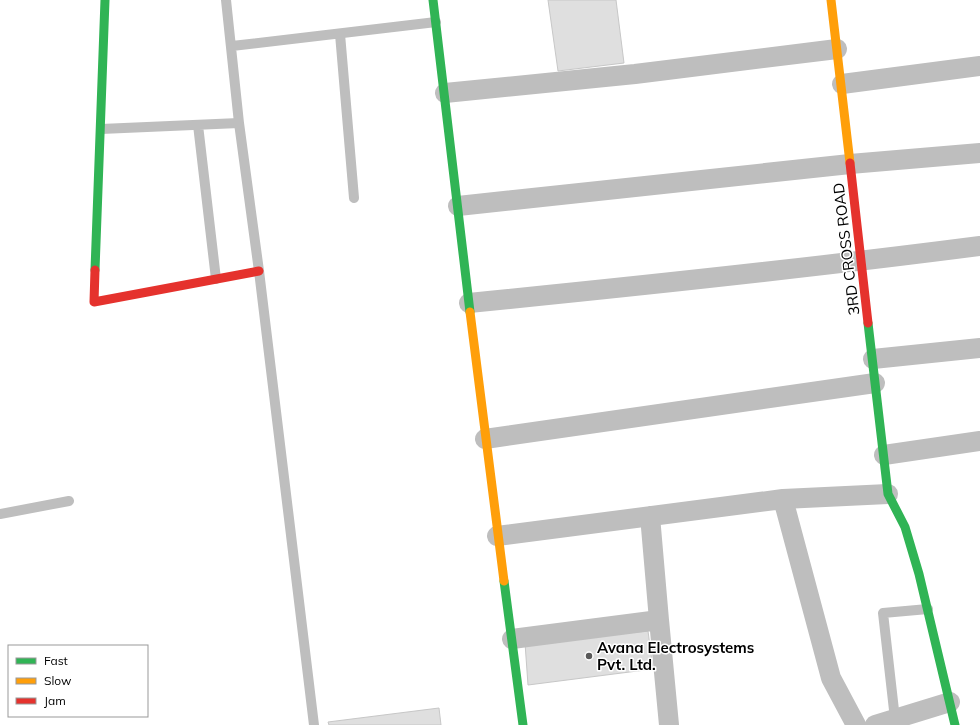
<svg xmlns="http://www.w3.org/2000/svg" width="980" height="725" font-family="Mulish,sans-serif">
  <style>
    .building { fill: #dfdfdf; stroke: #c7c7c7 }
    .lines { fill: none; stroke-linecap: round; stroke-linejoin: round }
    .lane { stroke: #bebebe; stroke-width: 10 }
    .street { stroke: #bebebe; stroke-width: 20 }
    .fast { stroke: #30b455; stroke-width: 9 }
    .slow { stroke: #ff9f0a; stroke-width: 9 }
    .jam { stroke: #e5322d; stroke-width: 9 }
    .poi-dot { fill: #595959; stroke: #fff; stroke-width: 1.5 }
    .labels { text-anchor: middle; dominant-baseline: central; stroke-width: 3; stroke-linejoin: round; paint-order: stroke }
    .street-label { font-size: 15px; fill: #000; stroke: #fff }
    .poi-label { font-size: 15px; font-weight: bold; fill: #000; stroke: #fff; text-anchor: start }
  </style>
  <rect width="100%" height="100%" fill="#fff"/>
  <path class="building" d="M548,0H616L624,63L558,71Z
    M648,631L653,669L528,685L525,643Z
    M439,708L441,725H329L328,722Z"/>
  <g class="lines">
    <path class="lane" d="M226,0L239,123L259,271L314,725
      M340,34L354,198
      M232,46L436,22
      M198,125L216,279
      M101,129L239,123
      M0,514L69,501
      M895,719L883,613L928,609"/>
    <path class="street" d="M842,84L980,66
      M445,93L635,74L837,49
      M458,206L850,164L980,153
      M469,303C640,286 810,268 980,246
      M873,359L980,348
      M485,439L875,383
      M884,455L980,441
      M783,499L831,678L856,725
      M650,516L659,620
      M497,536L783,499L888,494
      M512,639L659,620L669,725
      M875,725L950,702"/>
    <path class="fast" d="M433,0L470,312
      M95,270L105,0
      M868,323L888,494L905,527L919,574L955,725
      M504,581L523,725"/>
    <path class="slow" d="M831,0L850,163
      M470,312L504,581"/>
    <path class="jam" d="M850,163L868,323
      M95,270L94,302L259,271"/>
  </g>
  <circle class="poi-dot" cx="589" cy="656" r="4"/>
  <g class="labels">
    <g class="street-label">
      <text transform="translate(846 249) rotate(-97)">3RD CROSS ROAD</text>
    </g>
    <g class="poi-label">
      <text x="597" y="647">Avana Electrosystems<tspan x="597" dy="17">Pvt. Ltd.</tspan></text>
    </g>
  </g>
  <rect x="8" y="645" width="140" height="72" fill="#ffffff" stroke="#999999"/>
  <rect x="16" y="658" width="20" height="6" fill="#30b455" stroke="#999999"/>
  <text x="44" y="665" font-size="12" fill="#000000">Fast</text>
  <rect x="16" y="678" width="20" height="6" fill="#ff9f0a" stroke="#999999"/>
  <text x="44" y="685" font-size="12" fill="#000000">Slow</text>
  <rect x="16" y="698" width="20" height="6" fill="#e5322d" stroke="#999999"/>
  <text x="44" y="705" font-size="12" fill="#000000">Jam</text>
</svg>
